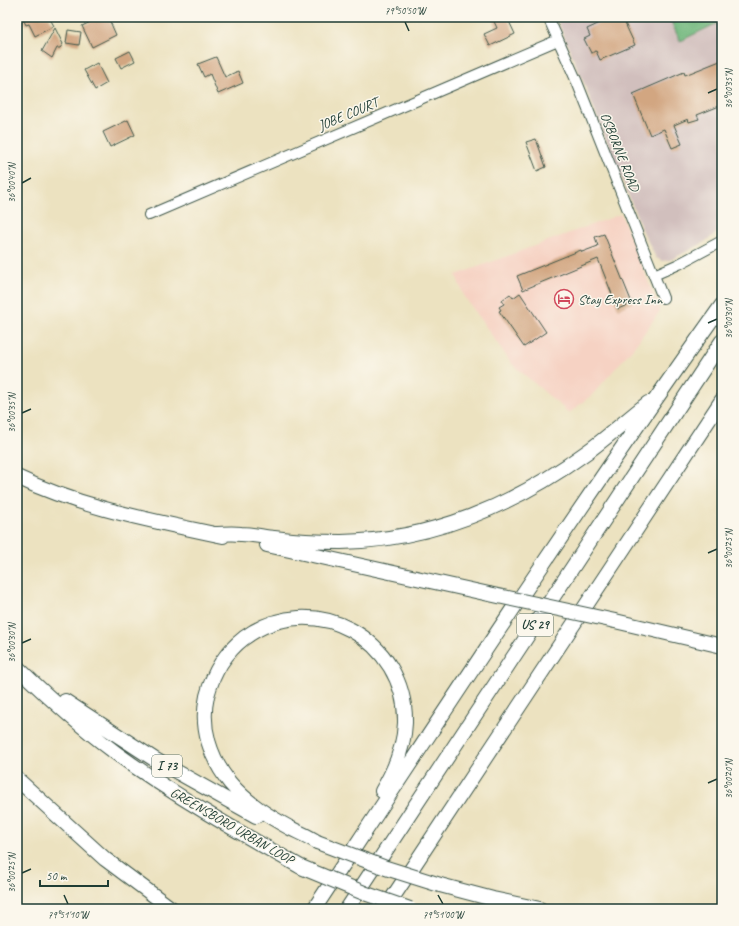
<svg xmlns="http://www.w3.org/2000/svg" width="739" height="926" font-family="Caveat,sans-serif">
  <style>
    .built { fill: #f6d2c3 }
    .industrial { fill: #d1bfbd }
    .forest { fill: #72b87e; stroke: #487a59 }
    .building { fill: #d2a681 }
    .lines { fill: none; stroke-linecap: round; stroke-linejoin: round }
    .minor-casing { stroke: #3e5649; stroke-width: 12 }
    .highway-casing { stroke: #3e5649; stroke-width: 16 }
    .minor { stroke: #fff; stroke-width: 10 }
    .highway { stroke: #fff; stroke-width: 14 }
    .highway-bridge-casing { stroke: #3e5649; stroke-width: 16; stroke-linecap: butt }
    .highway-bridge { stroke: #fff; stroke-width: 14 }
    .ticks { fill: none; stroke: #1f3d34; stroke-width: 1.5 }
    .labels { text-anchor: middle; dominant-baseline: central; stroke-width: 3; stroke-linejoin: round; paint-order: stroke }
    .shield { fill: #fbf7ec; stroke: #61756b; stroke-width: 1 }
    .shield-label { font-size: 13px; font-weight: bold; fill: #1f3d34 }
    .street-label { font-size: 14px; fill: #1f3d34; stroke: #fbf7ec }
    .poi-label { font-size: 14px; fill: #1f3d34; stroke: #fbf7ec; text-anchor: start }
    .neatline { fill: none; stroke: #1f3d34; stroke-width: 1.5 }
    .ticks-label { font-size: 10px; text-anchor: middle; fill: #1f3d34 }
  </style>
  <rect width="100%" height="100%" fill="#fbf7ec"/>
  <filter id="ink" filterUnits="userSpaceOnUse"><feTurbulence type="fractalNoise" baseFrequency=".025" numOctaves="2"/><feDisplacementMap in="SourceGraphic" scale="8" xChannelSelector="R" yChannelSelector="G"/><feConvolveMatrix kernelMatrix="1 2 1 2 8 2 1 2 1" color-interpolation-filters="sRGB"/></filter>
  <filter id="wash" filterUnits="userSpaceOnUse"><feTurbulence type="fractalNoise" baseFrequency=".012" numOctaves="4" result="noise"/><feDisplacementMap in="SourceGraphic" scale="16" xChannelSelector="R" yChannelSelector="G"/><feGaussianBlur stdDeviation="0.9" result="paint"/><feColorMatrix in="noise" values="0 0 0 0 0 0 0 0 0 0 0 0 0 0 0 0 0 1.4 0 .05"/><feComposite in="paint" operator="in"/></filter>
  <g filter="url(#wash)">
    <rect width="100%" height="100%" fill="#ece2c0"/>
    <path class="built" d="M621,214L660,311L634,347L593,394L569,413L512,364L464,296L456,275Z"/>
    <path class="industrial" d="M556,17H669L681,41L722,21V229L703,243L670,260L663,261L656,258L641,227L583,81Z"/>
    <path class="forest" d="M669,17H722V21L680,41Z"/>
    <g id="blocks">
      <path class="building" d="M22,17H49L54,26L35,36L29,24L26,25Z
        M99,17H108L116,35L92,47L82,26L95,20L94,19Z
        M492,17H507L515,34L490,46L484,34L497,28Z
        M613,17H622L635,45L600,60L596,51L591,53L584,39L590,36L587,29Z
        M55,28L63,44L60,48H57L52,58L42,51Z
        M68,30L81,32L79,45L66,43Z
        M130,51L135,61L121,68L116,58Z
        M216,57L225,77L238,71L243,83L218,94L210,74L204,77L198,64Z
        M720,61L722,66V105L697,115L699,119L689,122L688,119L674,125L682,144L672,148L664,129L650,135L633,94L684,72L685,75Z
        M97,63L107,83L95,90L84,70Z
        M128,120L135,135L110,147L103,132Z
        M536,139L546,167L537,171L526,142Z
        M604,234L632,303L618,309L598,259L523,290L517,276L581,250L582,252L598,246L595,237Z
        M520,293L546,332L524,347L499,311L501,310L499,307L504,304L502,300L510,294L513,298Z"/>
    </g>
  </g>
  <g filter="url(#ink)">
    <use href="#blocks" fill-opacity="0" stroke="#3e5649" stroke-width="1"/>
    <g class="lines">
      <g class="minor-casing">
        <path id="minor" d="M548,17L577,82L663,298
          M149,215L558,40
          M654,275L679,264L722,241"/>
      </g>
      <g class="highway-casing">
        <path id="highway" d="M17,477C81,508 154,521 223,536
          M214,534C223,534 232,533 241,534C252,534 263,537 274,538C296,541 318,542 341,542C433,540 513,506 587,452C608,437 627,419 648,403
          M267,545L489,594
          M615,621L722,646
          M17,667C48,697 81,727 116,753C175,796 237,831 301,867
          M65,701L154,759L256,816
          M17,779L105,859L172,909
          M317,842C308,836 300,833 290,828C268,816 247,803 230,783C210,758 200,727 207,696C213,673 226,652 244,638C313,587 407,639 405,723C404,747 394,771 382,791
          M440,885L493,899L540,909
          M314,909C448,706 581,503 722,305
          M347,909L722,341
          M385,909L722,400"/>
      </g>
      <use href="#minor" class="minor"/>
      <use href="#highway" class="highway"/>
      <g class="highway-bridge-casing">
        <path id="highway-bridge" d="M489,594L615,621
          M317,842L386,868L440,885
          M301,867L364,893L410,909"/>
      </g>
      <use href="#highway-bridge" class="highway-bridge"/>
    </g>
  </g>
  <path class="ticks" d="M405,22L409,31M708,93L717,89M22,183L31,178M708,323L717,319M22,413L31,409M708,553L717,549M22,643L31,639M708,783L717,779M22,873L31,869M64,895L68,904M438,895L443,904"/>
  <defs>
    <g id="hotel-ring" transform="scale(1)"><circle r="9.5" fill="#fbf7ec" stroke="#d1495b" stroke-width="1.5"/><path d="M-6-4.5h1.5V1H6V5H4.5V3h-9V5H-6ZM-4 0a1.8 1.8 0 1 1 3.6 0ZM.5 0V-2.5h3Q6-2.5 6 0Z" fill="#d1495b"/></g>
  </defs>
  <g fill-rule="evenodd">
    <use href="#hotel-ring" x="564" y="299"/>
  </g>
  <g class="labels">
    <g class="shield">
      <rect x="517" y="614" width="36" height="22" rx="3"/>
      <rect x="152" y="755" width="30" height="22" rx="3"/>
    </g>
    <g class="shield-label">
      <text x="535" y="625">US 29</text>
      <text x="167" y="766">I 73</text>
    </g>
    <g class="street-label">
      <text transform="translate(348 114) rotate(-23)">JOBE COURT</text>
      <text transform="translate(620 152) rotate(68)">OSBORNE ROAD</text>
      <text transform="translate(232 826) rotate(30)">GREENSBORO URBAN LOOP</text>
    </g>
    <g class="poi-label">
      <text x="578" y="299">Stay Express Inn</text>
    </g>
  </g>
  <rect width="739" height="926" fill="none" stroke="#fbf7ec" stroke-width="44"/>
  <path d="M40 880v6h68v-6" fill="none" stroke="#1f3d34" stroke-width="2"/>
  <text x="46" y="880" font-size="12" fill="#1f3d34" stroke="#fbf7ec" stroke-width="3" paint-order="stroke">50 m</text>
  <rect x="22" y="22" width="695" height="882" class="neatline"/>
  <g class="ticks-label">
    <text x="405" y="14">79°50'50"W</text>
    <text transform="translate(728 89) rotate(-90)" y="4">36°00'35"N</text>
    <text transform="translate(11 183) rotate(-90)" y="4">36°00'40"N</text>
    <text transform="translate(728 319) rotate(-90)" y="4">36°00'30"N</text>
    <text transform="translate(11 413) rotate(-90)" y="4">36°00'35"N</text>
    <text transform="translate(728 549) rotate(-90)" y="4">36°00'25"N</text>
    <text transform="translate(11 643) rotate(-90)" y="4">36°00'30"N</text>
    <text transform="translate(728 779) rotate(-90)" y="4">36°00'20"N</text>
    <text transform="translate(11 873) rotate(-90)" y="4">36°00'25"N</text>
    <text x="68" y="918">79°51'10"W</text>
    <text x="443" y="918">79°51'00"W</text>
  </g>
</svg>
